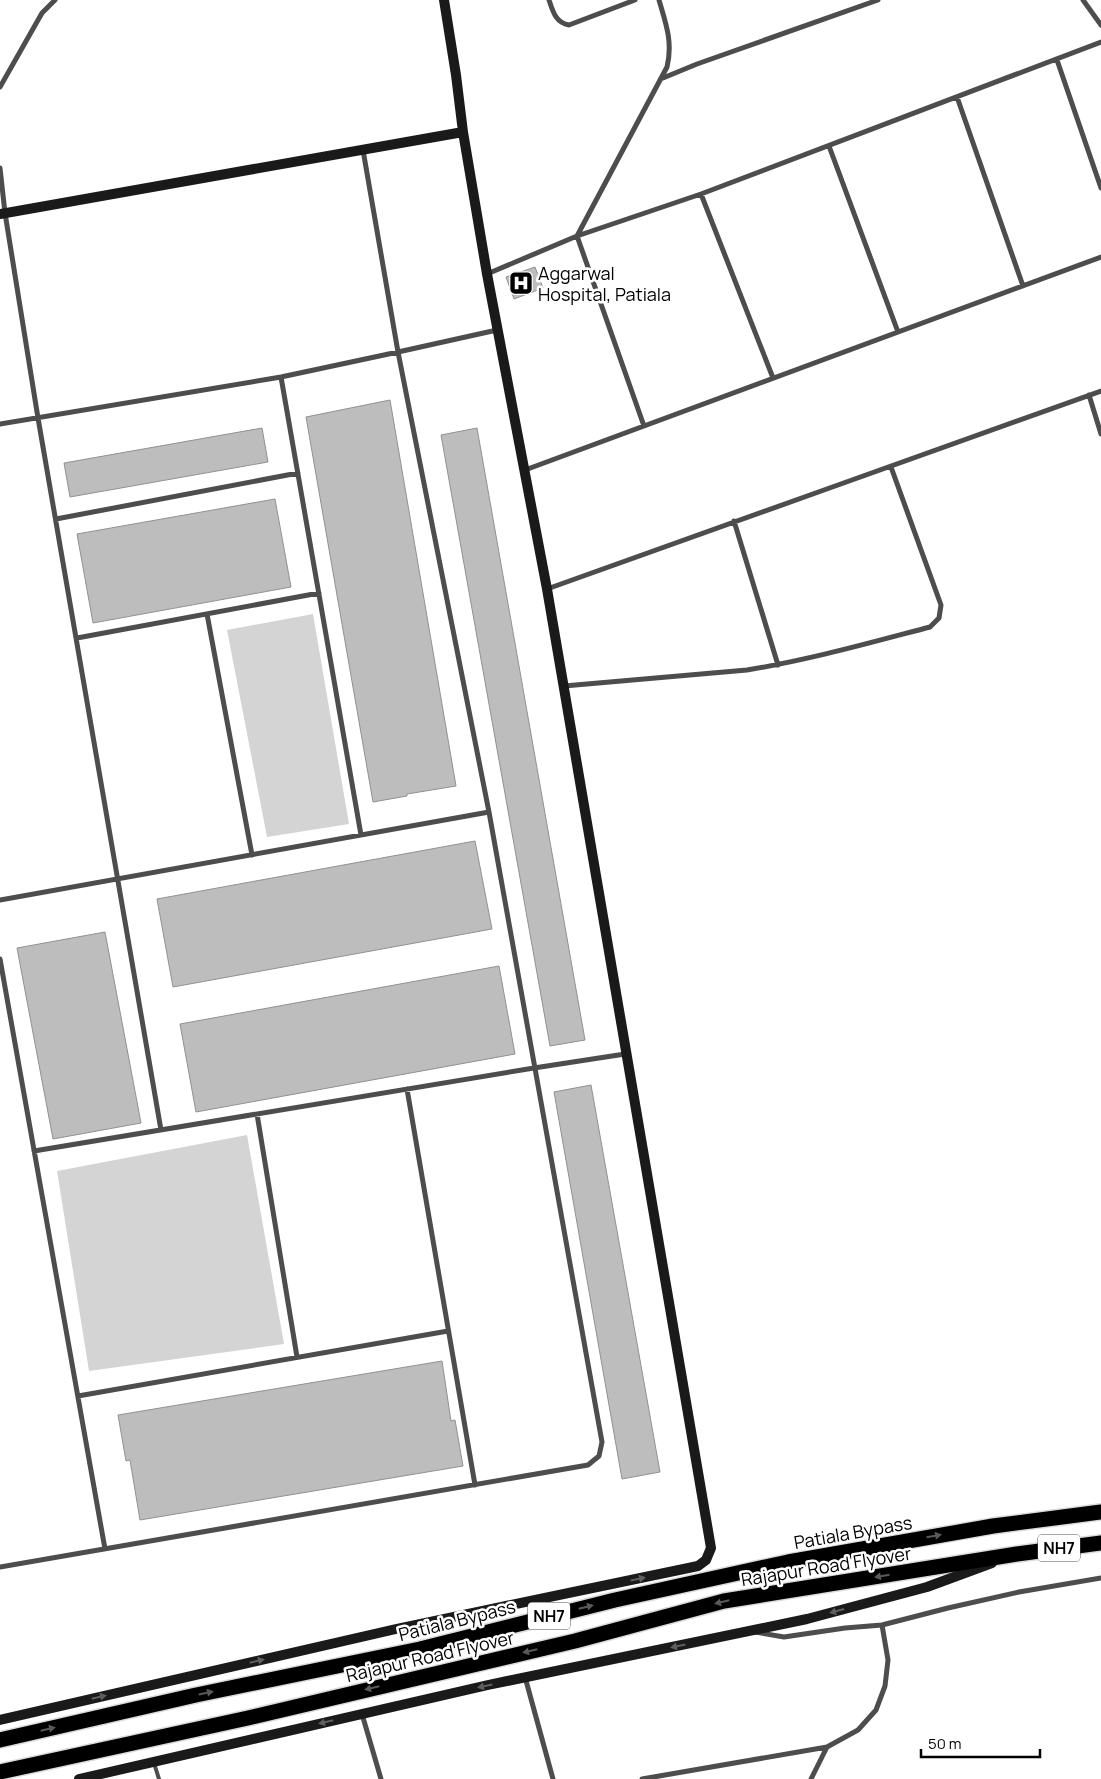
<svg xmlns="http://www.w3.org/2000/svg" width="1101" height="1779" font-family="Manrope,sans-serif">
  <style>
    .green { fill: #d4d4d4 }
    .building { fill: #bdbdbd; stroke: #919191 }
    .lines { fill: none; stroke-linecap: round; stroke-linejoin: round }
    .highway-casing { stroke: #dbdbdb; stroke-width: 18 }
    .lane { stroke: #4d4d4d; stroke-width: 4 }
    .street { stroke: #4d4d4d; stroke-width: 5 }
    .secondary { stroke: #1a1a1a; stroke-width: 10 }
    .highway { stroke: #000; stroke-width: 15 }
    .oneway { fill: #595959 }
    .oneway2 { fill: #5f5f5f }
    .labels { text-anchor: middle; dominant-baseline: central; stroke-width: 5; stroke-linejoin: round; paint-order: stroke }
    .shield { fill: #fff; stroke: #4c4c4c; stroke-width: 1 }
    .shield-label { font-size: 16px; font-weight: bold; fill: #000 }
    .poi-label { font-size: 18px; fill: #000; stroke: #fff; text-anchor: start }
    .street-label { font-size: 18px; fill: #000; stroke: #fff }
  </style>
  <rect width="100%" height="100%" fill="#fff"/>
  <path class="green" d="M313,614L349,824L267,837L227,630Z
    M247,1135L284,1344L89,1371L57,1171Z"/>
  <path class="building" d="M535,267L543,288L514,299L506,277Z
    M390,400L456,786L407,794V796L373,802L306,417Z
    M262,428L268,462L70,497L64,463Z
    M477,428L585,1040L550,1046L441,435Z
    M275,499L291,587L93,623L77,534Z
    M475,841L492,929L173,987L157,899Z
    M105,932L141,1123L53,1139L17,948Z
    M499,966L515,1054L196,1112L180,1024Z
    M591,1085L660,1472L622,1479L554,1092Z
    M442,1361L451,1421L455,1420L463,1466L140,1520L130,1460L126,1461L118,1415Z"/>
  <g class="lines">
    <g class="highway-casing">
      <path id="highway" d="M0,1740L196,1695L420,1649L615,1600L788,1562L993,1526L1101,1512
        M0,1772L248,1718L575,1641L724,1601L1017,1554L1101,1543"/>
    </g>
    <path class="lane" d="M154,1763L159,1779"/>
    <path class="street" d="M549,0C553,12 556,23 569,25L635,0
      M1083,0L1101,25
      M1057,60L1101,188
      M663,78L697,64L878,0
      M0,87L42,13L55,0
      M957,97L1023,286
      M829,146L898,332
      M363,150L398,352L497,330
      M0,168L5,213L38,418L161,1130
      M701,194L773,378
      M487,274L577,236L701,194L1101,42
      M281,377L361,835
      M1089,395L1101,434
      M0,424L281,377L398,352L489,812L0,900
      M644,426L577,236L667,67C673,42 666,24 659,0
      M525,470L1101,257
      M56,519L298,473
      M734,521L778,665
      M547,589C731,522 917,458 1101,391
      M207,614L252,855
      M77,638L319,593
      M564,686L747,670C809,660 869,643 930,627L939,618L941,605L891,467
      M0,959L105,1549
      M407,1089L475,1485
      M257,1114L297,1357
      M34,1151L534,1068L625,1054
      M78,1396L448,1331
      M0,1567L588,1465L599,1456L602,1442L489,812
      M755,1632L784,1637L845,1628L882,1625L948,1608L1019,1592L1101,1578
      M525,1677L553,1779
      M362,1714L381,1779
      M642,1779L827,1747
      M811,1779L827,1747L858,1730L876,1710L885,1686L888,1660L882,1625"/>
    <path class="secondary" d="M0,214L463,132
      M0,1720L396,1629L698,1566L706,1560L711,1548L547,589L487,274L463,132L456,75L444,0
      M79,1779L488,1685L807,1619L927,1587L992,1563"/>
    <use href="#highway" class="highway"/>
  </g>
  <defs><path id="oneway-solid" d="M-6-.8H1V-3.2L6.5 0L1 3.2V.8H-6Z" transform="scale(1.25)"/></defs>
  <g class="oneway">
    <use href="#oneway-solid" transform="translate(934 1536) rotate(-10)"/>
    <use href="#oneway-solid" transform="translate(882 1576) rotate(171)"/>
    <use href="#oneway-solid" transform="translate(722 1602) rotate(167)"/>
    <use href="#oneway-solid" transform="translate(586 1607) rotate(-14)"/>
    <use href="#oneway-solid" transform="translate(530 1651) rotate(167)"/>
    <use href="#oneway-solid" transform="translate(372 1688) rotate(167)"/>
    <use href="#oneway-solid" transform="translate(206 1693) rotate(-12)"/>
    <use href="#oneway-solid" transform="translate(48 1729) rotate(-13)"/>
  </g>
  <g class="oneway2">
    <use href="#oneway-solid" transform="translate(638 1579) rotate(-12)"/>
    <use href="#oneway-solid" transform="translate(837 1611) rotate(165)"/>
    <use href="#oneway-solid" transform="translate(678 1646) rotate(168)"/>
    <use href="#oneway-solid" transform="translate(257 1661) rotate(-13)"/>
    <use href="#oneway-solid" transform="translate(485 1686) rotate(168)"/>
    <use href="#oneway-solid" transform="translate(99 1697) rotate(-13)"/>
    <use href="#oneway-solid" transform="translate(326 1722) rotate(167)"/>
  </g>
  <defs>
    <g id="hospital-square" transform="scale(1.25)"><rect x="-9" y="-9" width="18" height="18" rx="4" fill="#000" stroke="#fff"/><path d="M-5-5h3v3.5h4V-5h3V5h-3V1.5h-4V5h-3Z" fill="#fff"/></g>
  </defs>
  <g fill-rule="evenodd">
    <use href="#hospital-square" x="521" y="283"/>
  </g>
  <g class="labels">
    <g class="shield">
      <rect x="1038" y="1534.5" width="42" height="27" rx="4"/>
      <rect x="528" y="1602.5" width="42" height="27" rx="4"/>
    </g>
    <g class="shield-label">
      <text x="1059" y="1548">NH7</text>
      <text x="549" y="1616">NH7</text>
    </g>
    <g class="poi-label">
      <text x="538" y="273">Aggarwal<tspan x="538" dy="21">Hospital, Patiala</tspan></text>
    </g>
    <g class="street-label">
      <text transform="translate(853 1532) rotate(-10)">Patiala Bypass</text>
      <text transform="translate(826 1566) rotate(-9)">Rajapur Road Flyover</text>
      <text transform="translate(457 1620) rotate(-14)">Patiala Bypass</text>
      <text transform="translate(430 1656) rotate(-13)">Rajapur Road Flyover</text>
    </g>
  </g>
  <path d="M921 1749v8h119v-8" fill="none" stroke="#000000" stroke-width="2.5"/>
  <text x="928" y="1749" font-size="15" fill="#000000" stroke="#ffffff" stroke-width="4" paint-order="stroke">50 m</text>
</svg>
